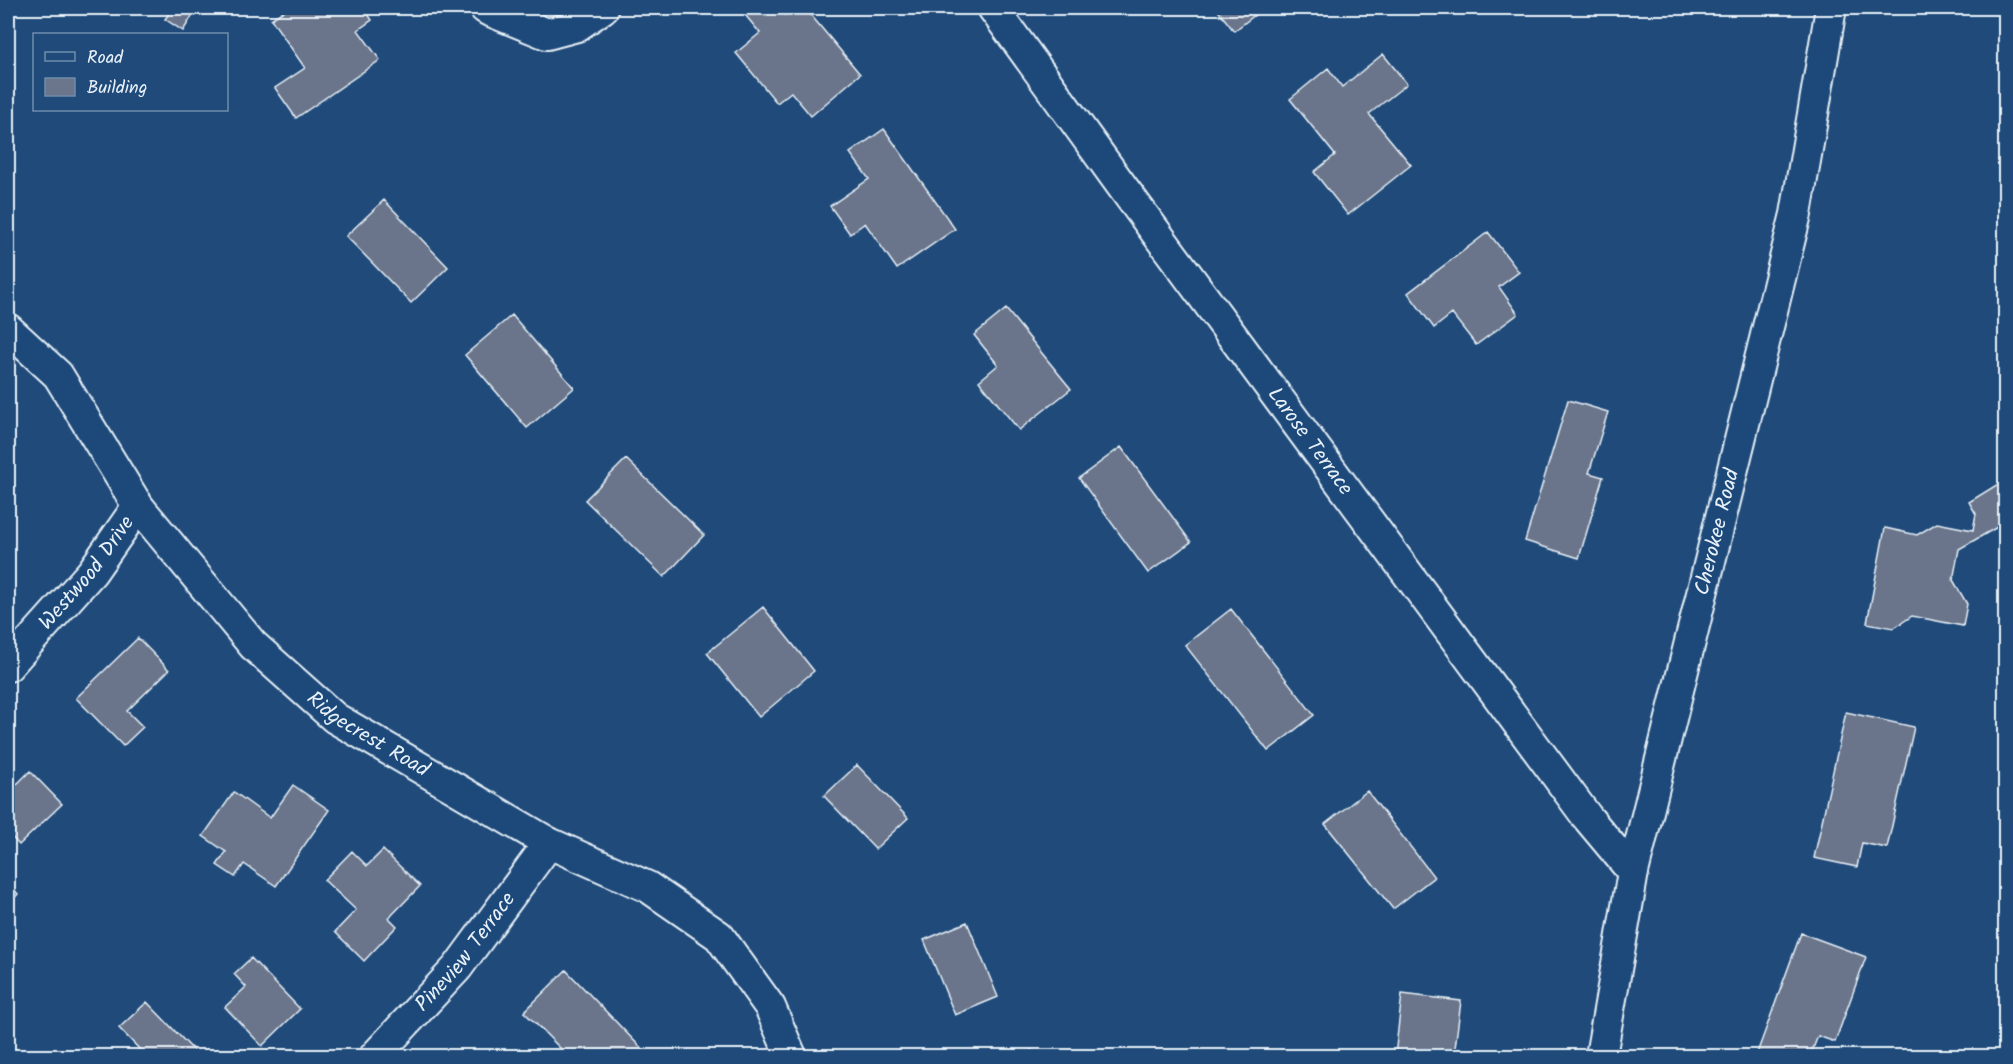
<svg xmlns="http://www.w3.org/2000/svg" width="2013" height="1064" font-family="Kalam,sans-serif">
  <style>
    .building { fill: #6b758b; stroke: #e8f1f8; stroke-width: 1.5 }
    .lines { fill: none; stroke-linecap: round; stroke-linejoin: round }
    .street-casing { stroke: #e8f1f8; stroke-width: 34 }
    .street { stroke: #1f4a7a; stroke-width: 30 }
    .labels { text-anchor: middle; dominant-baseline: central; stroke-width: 6; stroke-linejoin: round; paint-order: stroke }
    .street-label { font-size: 21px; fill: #e8f1f8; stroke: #1f4a7a }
  </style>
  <rect width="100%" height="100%" fill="#1f4a7a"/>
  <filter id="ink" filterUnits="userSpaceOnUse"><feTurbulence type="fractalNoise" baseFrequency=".0167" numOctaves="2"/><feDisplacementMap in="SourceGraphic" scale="12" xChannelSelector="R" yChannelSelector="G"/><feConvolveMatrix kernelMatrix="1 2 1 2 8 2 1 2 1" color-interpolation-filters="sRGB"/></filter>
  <g filter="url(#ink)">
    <path class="building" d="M173,8H185L194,13L183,31L165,19Z
      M288,8H364L372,20L358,30L380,60L296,118L275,88L305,68L271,19Z
      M744,8H779L785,15L794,8H805L860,74L811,116L791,92L777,103L736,53L760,33L741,10Z
      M1216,8H1264L1234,31Z
      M1383,54L1407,84L1369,114L1411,165L1348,215L1314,172L1335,155L1290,99L1328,68L1342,87Z
      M884,129L955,229L897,269L865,223L850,234L830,206L869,179L850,153Z
      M384,200L448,267L411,303L346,236Z
      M1488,232L1519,272L1499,287L1518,314L1476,345L1452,314L1434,328L1408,293Z
      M1006,309L1071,389L1019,430L979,381L998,365L974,335Z
      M512,315L574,388L527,428L465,355Z
      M1568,400L1608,412L1589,473L1603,477L1579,558L1525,541Z
      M1121,447L1191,542L1148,573L1079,478Z
      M626,459L704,535L664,577L585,500Z
      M2003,481L2006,486V522L1959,549L1953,580L1967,604L1963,626L1912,616L1894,628L1867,623L1885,528L1917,535L1937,523L1973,530L1976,514L1969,502Z
      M763,607L814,671L759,717L707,653Z
      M1231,609L1314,715L1268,751L1185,645Z
      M138,638L169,670L127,711L143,727L123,746L76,698Z
      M1846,712L1914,727L1887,848L1862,843L1857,867L1814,858Z
      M857,765L908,818L875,849L824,796Z
      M30,771L62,804L19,845L8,833V793Z
      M293,785L329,810L276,886L244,864L235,877L217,865L226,852L203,836L234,792L270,818Z
      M1367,791L1434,877L1393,909L1325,824Z
      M383,850L420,886L389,918L397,926L364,961L335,932L356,910L324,880L352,851L367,866Z
      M8,883L18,894L8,905Z
      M967,922L998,997L955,1015L924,940Z
      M1801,933L1866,957L1835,1042L1818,1036L1810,1056H1756Z
      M251,958L300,1009L262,1046L225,1007L246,987L234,974Z
      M566,970L646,1053L643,1056H568L524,1012Z
      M1402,994L1461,1001L1454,1056H1395Z
      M147,1002L199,1056H146L119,1028Z
      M1032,1050L1034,1056H1009Z"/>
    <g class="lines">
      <g class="street-casing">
        <g id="street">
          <path d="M485,8L488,10L547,34L577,26L603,8"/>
          <path id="s1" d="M993,8L1124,189L1587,817L1633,872"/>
          <path id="s2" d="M8,329L58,375L138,506L253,645L335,718L549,843L648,887L719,936L770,1007L791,1056"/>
          <path id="s3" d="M8,666L92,572L138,506"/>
          <path id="s4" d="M375,1056L457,968L549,843"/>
          <path id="s5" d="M1601,1056L1633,872L1796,214L1831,8"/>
        </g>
      </g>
      <use href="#street" class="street"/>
    </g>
  </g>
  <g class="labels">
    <g class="street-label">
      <text stroke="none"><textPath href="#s1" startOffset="537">Larose Terrace</textPath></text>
      <text stroke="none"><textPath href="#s5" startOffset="537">Cherokee Road</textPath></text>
      <text stroke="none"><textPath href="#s3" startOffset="122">Westwood Drive</textPath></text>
      <text stroke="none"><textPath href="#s2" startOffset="548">Ridgecrest Road</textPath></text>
      <text stroke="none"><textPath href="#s4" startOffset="138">Pineview Terrace</textPath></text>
    </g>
  </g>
  <rect width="2013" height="1064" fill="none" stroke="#1f4a7a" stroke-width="30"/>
  <rect x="15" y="15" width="1983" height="1034" fill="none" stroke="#e8f1f8" stroke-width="2" filter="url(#ink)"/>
  <rect x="33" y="33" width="195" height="78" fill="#1f4a7a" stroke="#6f8dac" stroke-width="1.5"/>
  <rect x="45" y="52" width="30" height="9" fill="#1f4a7a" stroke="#6f8dac" stroke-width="1.5"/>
  <text x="87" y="63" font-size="18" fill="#e8f1f8">Road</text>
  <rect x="45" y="78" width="30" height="18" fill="#6b758b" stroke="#6f8dac" stroke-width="1.5"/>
  <text x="87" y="93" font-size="18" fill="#e8f1f8">Building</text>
</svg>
